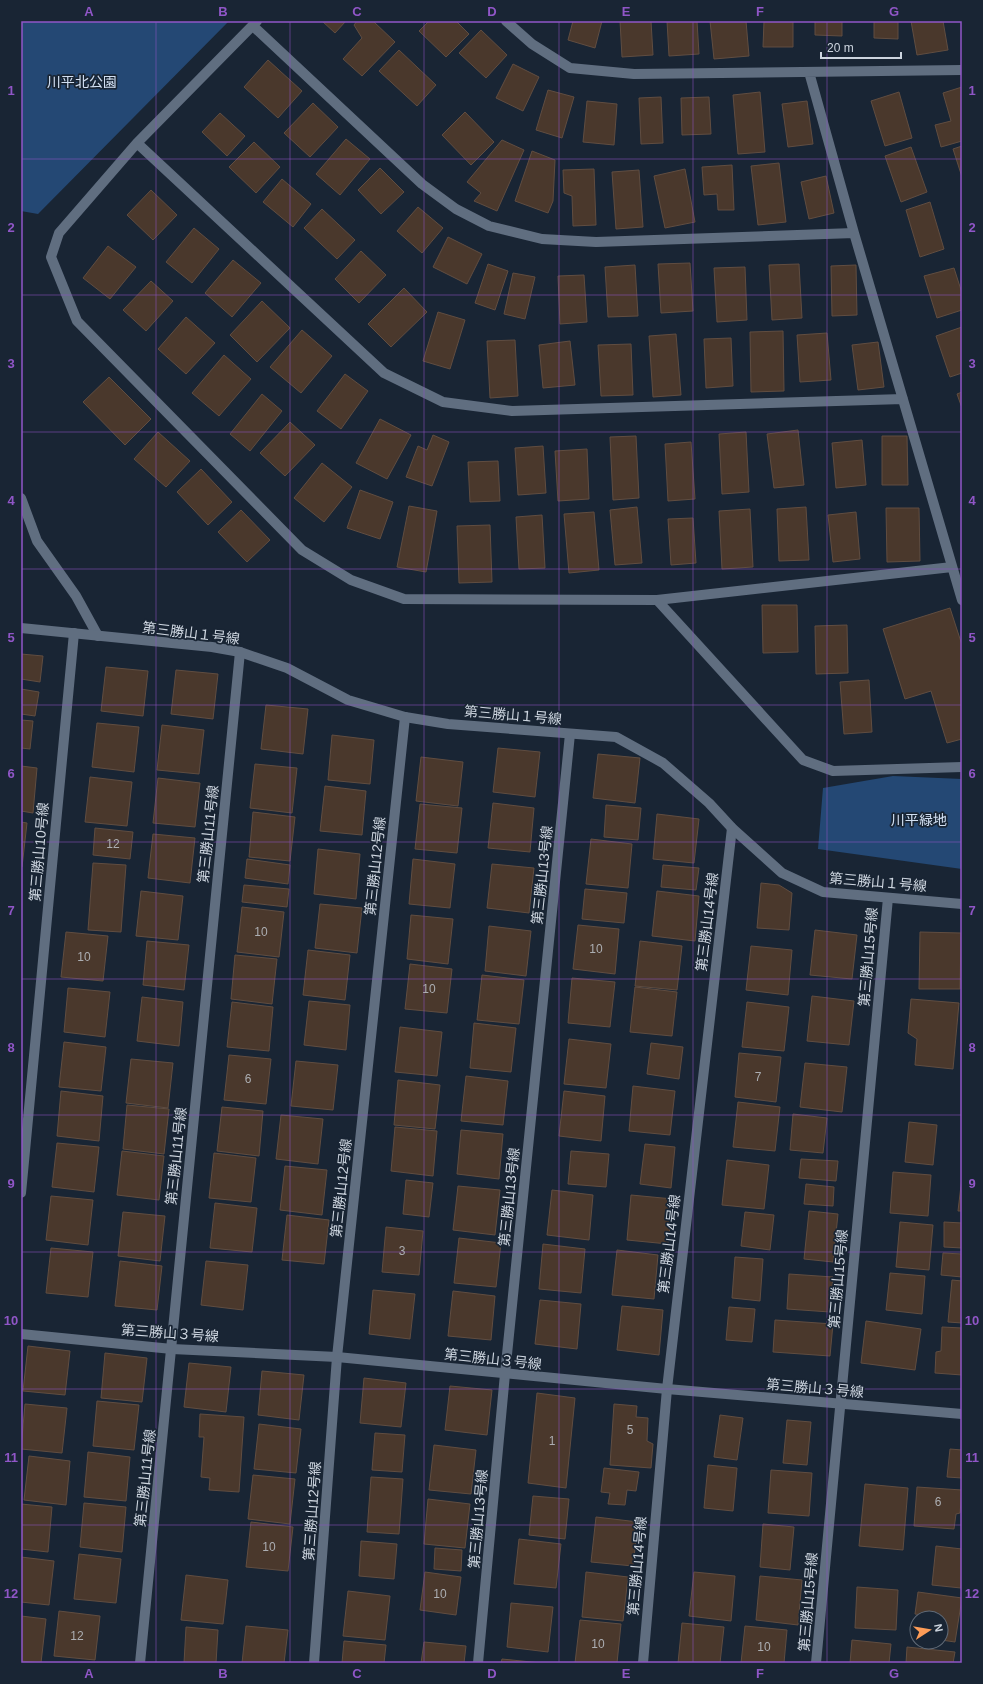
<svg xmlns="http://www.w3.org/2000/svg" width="983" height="1684" font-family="Helvetica,'Noto Sans JP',sans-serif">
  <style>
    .green { fill: #244874 }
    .building { fill: #4a382c; stroke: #604d41 }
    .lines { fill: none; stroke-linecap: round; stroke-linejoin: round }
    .lane { stroke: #606e80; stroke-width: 10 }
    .street { stroke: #606e80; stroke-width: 10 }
    .secondary { stroke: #606e80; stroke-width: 10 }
    .grid { fill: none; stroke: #9056c7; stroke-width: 1; stroke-opacity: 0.55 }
    .labels { text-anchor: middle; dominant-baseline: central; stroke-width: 3.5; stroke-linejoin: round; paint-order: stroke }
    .number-label { font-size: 12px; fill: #acaeb2 }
    .park-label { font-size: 14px; fill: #d2e0f3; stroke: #192534 }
    .street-label { font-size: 14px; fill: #cdd5df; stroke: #192534 }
    .neatline { fill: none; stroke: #9056c7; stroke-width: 1.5 }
    .grid-label { font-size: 13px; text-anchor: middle; font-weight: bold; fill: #9056c7 }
  </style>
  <rect width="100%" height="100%" fill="#192534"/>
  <path class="green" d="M21,21H229L38,214L21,211Z
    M893,776L962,779V869L818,849L823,788Z"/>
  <path class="building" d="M322,21H346L335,33Z
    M357,21H373L395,42L362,76L343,59L362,38L354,25Z
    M429,21H456L469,34L446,57L419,31Z
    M573,21H602L595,48L568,40Z
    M620,21H651L653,55L622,57Z
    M667,21H697L699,54L669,56Z
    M710,21H746L749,56L714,59Z
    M764,21H793V47H763Z
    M815,21H842V36L815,35Z
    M874,21H898V39L874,38Z
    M911,21H943L948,50L917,55Z
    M481,30L507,55L486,78L459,53Z
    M399,50L436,85L417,106L379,71Z
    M268,60L302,91L278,118L244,87Z
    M513,64L539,77L523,111L496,98Z
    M962,87V141L941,147L935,125L951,121L943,93Z
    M548,90L574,97L562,138L536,130Z
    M760,92L765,152L738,154L733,95Z
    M899,92L912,138L885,146L871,101Z
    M661,97L663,143L641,144L639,98Z
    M709,97L711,134L682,135L681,98Z
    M587,101L617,104L614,145L583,142Z
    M807,101L813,144L788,147L782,104Z
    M313,103L338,127L310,157L284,133Z
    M465,112L494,142L471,165L442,135Z
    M220,113L245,136L227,156L202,132Z
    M346,139L370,159L340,195L316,174Z
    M502,140L524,150L497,211L474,201L481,193L467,182Z
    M254,142L280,167L256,193L229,167Z
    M962,146V177L953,149Z
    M911,147L927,192L901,202L885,156Z
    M532,151L555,160L553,201L548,213L515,201Z
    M779,163L786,222L758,225L751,166Z
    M732,165L734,210H718L717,194L704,195L702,167Z
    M380,168L404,192L381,214L358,190Z
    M594,169L596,225L573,226L572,196L564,193L563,170Z
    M685,169L695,222L665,228L654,176Z
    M639,170L643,227L616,229L612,172Z
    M826,176L834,213L809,219L801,182Z
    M282,179L311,204L293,227L263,202Z
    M151,190L177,215L153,240L127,215Z
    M930,202L944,249L920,257L906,210Z
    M418,207L443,228L422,253L397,231Z
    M322,209L355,240L337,259L304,228Z
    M194,228L219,249L192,283L166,262Z
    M448,237L482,254L467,284L433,267Z
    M108,246L136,267L110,299L83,278Z
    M361,251L386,275L359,303L335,279Z
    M233,260L261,283L232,317L205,293Z
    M690,263L693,311L661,313L658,264Z
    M488,264L508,271L495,310L475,303Z
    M799,264L802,318L772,320L769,265Z
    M635,265L638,316L608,317L605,267Z
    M856,265L857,315L832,316L831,266Z
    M745,267L747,320L717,322L714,268Z
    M954,268L962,293V310L937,318L924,276Z
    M513,273L535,277L525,319L504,314Z
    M584,275L587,322L560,324L558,276Z
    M151,281L173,301L146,331L123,310Z
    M404,288L427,312L391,347L368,324Z
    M262,301L290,328L257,362L230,335Z
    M438,312L465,320L450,369L423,361Z
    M186,317L215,343L186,374L158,349Z
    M962,327V373L950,377L936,336Z
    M302,330L332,356L301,393L270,367Z
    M783,331L784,391L751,392L750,332Z
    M827,333L831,380L800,382L797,335Z
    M676,334L681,395L653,397L649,336Z
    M731,338L733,386L706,388L704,339Z
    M515,340L518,396L490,398L487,341Z
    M570,341L575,385L543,388L539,345Z
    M878,342L884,387L858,390L852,345Z
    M631,344L633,395L601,396L598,345Z
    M224,355L251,379L219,416L192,393Z
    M345,374L368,391L341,429L317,411Z
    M109,377L151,419L125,445L83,402Z
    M962,392V408L957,394Z
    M262,394L282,411L250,451L230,434Z
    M380,419L411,435L387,479L356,463Z
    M290,422L315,445L285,476L260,453Z
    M798,430L804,485L774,488L767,434Z
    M158,432L190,461L166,487L134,459Z
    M746,432L749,492L722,494L719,434Z
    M433,435L449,442L432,486L406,477L418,446L427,450Z
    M636,436L639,498L613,500L610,437Z
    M882,436H907L908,485H882Z
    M862,440L866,485L836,488L832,443Z
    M691,442L695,499L668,501L665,444Z
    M543,446L546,493L518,495L515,448Z
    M587,449L589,499L558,501L555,451Z
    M498,461L500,501L470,502L468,462Z
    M322,463L352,487L324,522L294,498Z
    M201,469L232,502L208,525L177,492Z
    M360,490L393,502L380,539L347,528Z
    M409,506L437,511L426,572L397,567Z
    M637,507L642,563L615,565L610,510Z
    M806,507L809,560L779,561L777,509Z
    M886,508H919L920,561L887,562Z
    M750,509L753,567L722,569L719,511Z
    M241,510L270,540L247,562L218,532Z
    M594,512L599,570L569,573L564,514Z
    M856,512L860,559L833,562L828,515Z
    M542,515L545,568L519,569L516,517Z
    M693,518L696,563L671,565L668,519Z
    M490,525L492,582L459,583L457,526Z
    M762,605H797L798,652L763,653Z
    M950,608L962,645V739L947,743L931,691L905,699L883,629Z
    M847,625L848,673L816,674L815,626Z
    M21,654L43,656L40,682L21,679Z
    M106,667L148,671L143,716L101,711Z
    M176,670L218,674L213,719L171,714Z
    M869,680L872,732L844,734L840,682Z
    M21,689L39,692L35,716L21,714Z
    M266,705L308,709L303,754L261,749Z
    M21,720L33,721L30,749L21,748Z
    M97,723L139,727L134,772L92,767Z
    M162,725L204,730L199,774L157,770Z
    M332,735L374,740L370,784L328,780Z
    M498,748L540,752L535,797L493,792Z
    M598,754L640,758L635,803L593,798Z
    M421,757L463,762L458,806L416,801Z
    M255,764L297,768L292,813L250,808Z
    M21,766L37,768L33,813L21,811Z
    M90,777L132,782L127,826L85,822Z
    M158,778L200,783L195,827L153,823Z
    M325,786L366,791L362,835L320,831Z
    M493,803L534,808L530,852L488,848Z
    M420,804L462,808L457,853L415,849Z
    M606,805L641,808L638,840L604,837Z
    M253,812L295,817L290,861L249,857Z
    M657,814L699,819L694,863L653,859Z
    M21,822L27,823L22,867H21Z
    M95,828L133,832L130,859L93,855Z
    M153,834L195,838L190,883L148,878Z
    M591,839L632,844L628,888L586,884Z
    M318,849L360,854L356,899L314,894Z
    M247,859L290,865L288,884L245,878Z
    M413,859L455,864L450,908L409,904Z
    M93,863L126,865L121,932L88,930Z
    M492,864L534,868L529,913L487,908Z
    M663,865L699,868L696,890L661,887Z
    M761,883L779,885L792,893L789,930L757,928Z
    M244,885L289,889L287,907L242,902Z
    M585,889L627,893L624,923L582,919Z
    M141,891L183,896L178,940L136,936Z
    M657,891L699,896L695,941L652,936Z
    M320,904L362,908L357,953L315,948Z
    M242,907L284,912L279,957L237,952Z
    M411,915L453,919L448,964L407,959Z
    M578,925L619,929L615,974L573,969Z
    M489,926L531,931L526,976L485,971Z
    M815,930L857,935L852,979L810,975Z
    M66,932L108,936L103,981L61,977Z
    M920,932L961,933L960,989H919Z
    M147,941L189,945L184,990L143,985Z
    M640,941L682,946L677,990L635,986Z
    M751,946L792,950L788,995L746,990Z
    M308,950L350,955L345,1000L303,995Z
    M235,955L277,959L272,1004L231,999Z
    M410,964L452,969L447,1013L405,1009Z
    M482,975L524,980L519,1024L477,1020Z
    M572,978L615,982L610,1027L568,1023Z
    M635,987L677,992L672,1036L630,1032Z
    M68,988L110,992L105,1037L64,1032Z
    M812,996L854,1001L849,1045L807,1041Z
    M142,997L183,1002L179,1046L137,1041Z
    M911,999L959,1003L953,1069L915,1065L917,1039L908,1033Z
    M309,1001L350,1005L346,1050L304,1045Z
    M232,1002L273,1007L269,1051L227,1047Z
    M747,1002L789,1007L784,1051L742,1047Z
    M474,1023L516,1028L511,1072L470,1068Z
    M400,1027L442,1032L437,1076L395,1072Z
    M569,1039L611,1044L606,1088L564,1084Z
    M64,1042L106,1047L101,1091L59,1087Z
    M651,1043L683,1047L679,1079L647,1074Z
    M739,1053L781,1057L776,1102L735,1097Z
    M229,1055L271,1059L266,1104L224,1100Z
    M131,1059L173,1063L168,1108L126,1103Z
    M296,1061L338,1065L333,1110L291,1106Z
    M805,1063L847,1067L842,1112L800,1107Z
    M466,1076L508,1081L503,1125L461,1121Z
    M398,1080L440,1085L435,1129L394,1125Z
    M633,1086L675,1091L670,1135L629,1131Z
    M61,1091L103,1096L99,1141L57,1136Z
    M564,1091L605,1096L601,1141L559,1136Z
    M738,1102L780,1107L775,1151L733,1147Z
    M127,1105L169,1109L164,1154L123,1149Z
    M222,1107L263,1111L259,1156L217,1151Z
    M793,1114L827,1118L823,1153L790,1150Z
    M281,1115L323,1119L318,1164L276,1159Z
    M909,1122L937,1125L933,1165L905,1162Z
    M395,1127L437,1131L433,1176L391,1171Z
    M461,1130L503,1134L499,1179L457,1174Z
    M57,1143L99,1147L94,1192L52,1187Z
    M645,1144L675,1147L671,1188L640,1184Z
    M122,1151L164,1156L159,1200L117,1195Z
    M571,1151L609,1154L606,1187L568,1184Z
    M214,1153L256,1158L251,1202L209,1198Z
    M801,1159L838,1161L836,1181L799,1178Z
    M727,1160L769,1165L764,1209L722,1205Z
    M285,1166L327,1170L322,1215L280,1210Z
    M893,1172L931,1175L928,1216L890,1213Z
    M962,1177V1211H958Z
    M406,1180L433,1183L429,1217L403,1214Z
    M806,1184L834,1187L833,1206L804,1204Z
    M458,1186L500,1190L495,1235L453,1230Z
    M552,1190L593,1195L589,1240L547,1235Z
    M631,1195L673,1199L668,1244L627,1240Z
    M51,1196L93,1200L88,1245L46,1240Z
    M215,1203L257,1208L252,1252L210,1248Z
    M809,1211L838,1214L833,1262L804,1259Z
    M123,1212L165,1216L160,1261L118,1256Z
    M745,1212L774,1215L770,1250L741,1246Z
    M287,1215L329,1220L324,1264L282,1260Z
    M900,1222L933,1225L929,1270L896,1267Z
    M944,1222L962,1223V1248L944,1247Z
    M386,1227L423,1231L419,1275L382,1272Z
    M459,1238L501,1243L496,1287L454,1283Z
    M543,1244L585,1249L581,1293L539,1289Z
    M51,1248L93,1252L88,1297L46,1293Z
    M617,1250L658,1255L654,1299L612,1295Z
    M943,1253L962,1254V1277L941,1275Z
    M735,1257L763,1259L760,1301L732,1298Z
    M120,1261L162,1266L157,1310L115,1306Z
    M206,1261L248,1265L243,1310L201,1305Z
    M890,1273L925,1276L922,1314L886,1310Z
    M789,1274L833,1277L830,1312L787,1309Z
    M952,1280L962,1281V1323L948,1322Z
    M373,1290L415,1294L410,1339L369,1334Z
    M453,1291L495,1296L491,1340L448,1336Z
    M540,1300L581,1304L577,1349L535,1344Z
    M622,1306L663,1310L659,1355L617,1350Z
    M729,1307L755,1309L752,1342L726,1340Z
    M775,1320L833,1324L830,1356L773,1352Z
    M866,1321L921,1329L915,1370L861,1363Z
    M942,1327L962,1328V1375L935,1373L936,1352L941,1351Z
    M28,1346L70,1351L65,1395L23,1391Z
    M105,1353L147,1358L142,1402L101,1398Z
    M189,1363L231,1367L226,1412L184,1407Z
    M262,1371L304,1375L299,1420L258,1415Z
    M364,1378L406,1383L401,1427L360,1423Z
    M450,1386L492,1390L487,1435L445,1430Z
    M537,1393L575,1398L566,1488L528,1483Z
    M97,1401L139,1405L134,1450L93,1446Z
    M25,1404L67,1408L62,1453L21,1449Z
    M614,1404L637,1406L636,1417L648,1418L647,1441L653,1444L651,1468L610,1465Z
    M200,1414L244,1417L239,1492L209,1490L210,1478L201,1477L204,1437H199Z
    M720,1415L743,1418L737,1460L714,1457Z
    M787,1420L811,1422L807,1465L783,1463Z
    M259,1424L301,1429L296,1473L254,1469Z
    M375,1433L405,1435L402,1472L372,1470Z
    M434,1445L476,1450L471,1494L429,1490Z
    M950,1449L962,1450V1478L947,1477Z
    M88,1452L130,1457L126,1501L84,1497Z
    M29,1456L70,1461L66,1505L24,1500Z
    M708,1465L737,1468L733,1511L704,1508Z
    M604,1468L639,1472L636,1491L627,1490L625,1505L608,1504L610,1493L601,1492Z
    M771,1470L812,1473L809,1516L768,1513Z
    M253,1475L295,1479L290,1524L248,1519Z
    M371,1477L403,1479L399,1534L367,1532Z
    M865,1484L908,1488L903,1550L859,1546Z
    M917,1487L962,1490L960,1513L956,1514L954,1529L914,1526Z
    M533,1496L569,1499L565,1539L529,1535Z
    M428,1499L470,1504L465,1548L424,1544Z
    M84,1503L126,1507L122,1552L80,1547Z
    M21,1504L52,1507L48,1552L21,1549Z
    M596,1517L638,1522L633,1566L591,1562Z
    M251,1522L293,1527L288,1571L246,1567Z
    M763,1524L794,1527L790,1570L760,1567Z
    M519,1539L561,1544L556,1588L514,1584Z
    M361,1541L397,1544L394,1579L359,1576Z
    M936,1546L962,1549L961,1588L932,1585Z
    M435,1548L462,1550L461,1571L434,1569Z
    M79,1554L121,1559L116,1603L74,1599Z
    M21,1557L54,1561L49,1605L21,1602Z
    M425,1572L461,1577L456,1615L420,1610Z
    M586,1572L628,1577L623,1621L582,1617Z
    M694,1572L735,1576L731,1621L689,1616Z
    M186,1575L228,1580L223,1624L181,1620Z
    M760,1576L802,1580L798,1625L756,1620Z
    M857,1587L898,1590L896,1630L855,1628Z
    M348,1591L390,1596L385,1640L343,1636Z
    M918,1592L962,1598L955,1642L941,1640V1618H928V1616L915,1614Z
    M511,1603L553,1607L548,1652L507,1647Z
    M59,1611L100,1616L95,1660L54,1656Z
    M21,1616L46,1619L41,1663L21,1661Z
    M580,1620L621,1624L617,1663H575Z
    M682,1623L724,1627L720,1663H678Z
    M246,1626L288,1630L284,1663H242Z
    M745,1626L787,1630L784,1663H741Z
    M186,1627L218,1630L216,1663H184Z
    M852,1640L891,1644L889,1663H850Z
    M344,1641L386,1645L384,1663H342Z
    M424,1642L466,1646L464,1663H421Z
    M907,1647L955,1652L953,1663H906Z
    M502,1659L541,1663H501Z"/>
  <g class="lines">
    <path class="lane" d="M21,498L37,541L76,596L98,636"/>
    <path class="street" d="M257,21L137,143L59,233L51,257L77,321L302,550L351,580L404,599L657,600L803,760L833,771L962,767
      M506,21L532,44L570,68L634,74L962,70
      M253,26L422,184L456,209L489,226L542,239L596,242L854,233
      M809,72L854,233L962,600
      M137,143L384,373L443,402L512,411L903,399
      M657,600L952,567
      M21,1193L74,633
      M140,1663L240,652
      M314,1663L337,1357L405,717
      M478,1663L505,1374L570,734
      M643,1663L667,1389L732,828
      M816,1663L888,898"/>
    <path class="secondary" d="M21,628L212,647L240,652L287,668L348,700L405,717L448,724L616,737L663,763L709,803L732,828L782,873L823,892L962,904
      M21,1334L172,1349L337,1357L667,1389L962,1414"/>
  </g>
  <path class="grid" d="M156,21V1663M290,21V1663M424,21V1663M559,21V1663M693,21V1663M827,21V1663M21,159H962M21,295H962M21,432H962M21,569H962M21,705H962M21,842H962M21,979H962M21,1115H962M21,1252H962M21,1389H962M21,1525H962"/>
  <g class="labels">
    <g class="number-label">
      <text x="113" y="844">12</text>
      <text x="261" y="932">10</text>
      <text x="596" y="949">10</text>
      <text x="84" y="957">10</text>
      <text x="429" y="989">10</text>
      <text x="758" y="1077">7</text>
      <text x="248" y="1079">6</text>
      <text x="402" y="1251">3</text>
      <text x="630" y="1430">5</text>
      <text x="552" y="1441">1</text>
      <text x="938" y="1502">6</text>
      <text x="269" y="1547">10</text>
      <text x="440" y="1594">10</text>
      <text x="77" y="1636">12</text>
      <text x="598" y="1644">10</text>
      <text x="764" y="1647">10</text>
    </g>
    <g class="park-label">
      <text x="82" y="82">川平北公園</text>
      <text x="919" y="820">川平緑地</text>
    </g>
    <g class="street-label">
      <text transform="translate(191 633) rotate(7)">第三勝山１号線</text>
      <text transform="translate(513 715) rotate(5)">第三勝山１号線</text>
      <text transform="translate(208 834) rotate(-84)">第三勝山11号線</text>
      <text transform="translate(39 852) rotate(-85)">第三勝山10号線</text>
      <text transform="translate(375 866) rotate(-84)">第三勝山12号線</text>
      <text transform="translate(542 875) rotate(-84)">第三勝山13号線</text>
      <text transform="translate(878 882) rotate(5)">第三勝山１号線</text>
      <text transform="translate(707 922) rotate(-83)">第三勝山14号線</text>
      <text transform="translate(868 957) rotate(-85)">第三勝山15号線</text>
      <text transform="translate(176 1156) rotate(-84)">第三勝山11号線</text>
      <text transform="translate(341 1188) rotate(-84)">第三勝山12号線</text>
      <text transform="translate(509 1197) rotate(-84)">第三勝山13号線</text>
      <text transform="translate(669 1244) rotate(-83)">第三勝山14号線</text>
      <text transform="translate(838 1279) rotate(-85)">第三勝山15号線</text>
      <text transform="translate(170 1333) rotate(4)">第三勝山３号線</text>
      <text transform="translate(493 1359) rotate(6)">第三勝山３号線</text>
      <text transform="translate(815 1388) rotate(5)">第三勝山３号線</text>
      <text transform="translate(145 1478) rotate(-84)">第三勝山11号線</text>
      <text transform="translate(312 1511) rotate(-86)">第三勝山12号線</text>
      <text transform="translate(478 1519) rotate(-85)">第三勝山13号線</text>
      <text transform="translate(637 1566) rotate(-85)">第三勝山14号線</text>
      <text transform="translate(808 1602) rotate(-85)">第三勝山15号線</text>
    </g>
  </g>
  <rect width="983" height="1684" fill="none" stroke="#192534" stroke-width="44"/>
  <g transform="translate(929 1630) rotate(78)"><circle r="19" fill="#192534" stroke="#616b78"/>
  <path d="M0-3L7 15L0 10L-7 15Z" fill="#fd9c57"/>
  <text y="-6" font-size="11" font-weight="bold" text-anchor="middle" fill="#cdd5df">N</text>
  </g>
  <path d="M821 52v6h80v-6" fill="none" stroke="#cdd5df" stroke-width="2"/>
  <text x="827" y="52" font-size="12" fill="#cdd5df" stroke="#192534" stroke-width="3" paint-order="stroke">20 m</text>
  <rect x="22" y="22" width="939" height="1640" class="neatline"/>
  <g class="grid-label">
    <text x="89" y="16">A</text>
    <text x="223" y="16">B</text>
    <text x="357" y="16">C</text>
    <text x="492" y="16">D</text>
    <text x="626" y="16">E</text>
    <text x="760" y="16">F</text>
    <text x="894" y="16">G</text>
    <text x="11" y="95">1</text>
    <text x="972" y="95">1</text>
    <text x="11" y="232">2</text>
    <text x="972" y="232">2</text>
    <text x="11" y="368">3</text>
    <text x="972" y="368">3</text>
    <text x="11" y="505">4</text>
    <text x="972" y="505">4</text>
    <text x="11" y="642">5</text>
    <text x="972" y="642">5</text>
    <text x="11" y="778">6</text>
    <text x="972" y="778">6</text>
    <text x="11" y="915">7</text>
    <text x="972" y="915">7</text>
    <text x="11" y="1052">8</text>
    <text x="972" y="1052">8</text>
    <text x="11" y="1188">9</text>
    <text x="972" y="1188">9</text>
    <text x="11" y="1325">10</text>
    <text x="972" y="1325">10</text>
    <text x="11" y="1462">11</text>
    <text x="972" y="1462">11</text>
    <text x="11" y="1598">12</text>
    <text x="972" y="1598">12</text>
    <text x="89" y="1678">A</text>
    <text x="223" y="1678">B</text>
    <text x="357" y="1678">C</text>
    <text x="492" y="1678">D</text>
    <text x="626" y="1678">E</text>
    <text x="760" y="1678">F</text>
    <text x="894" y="1678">G</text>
  </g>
</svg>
